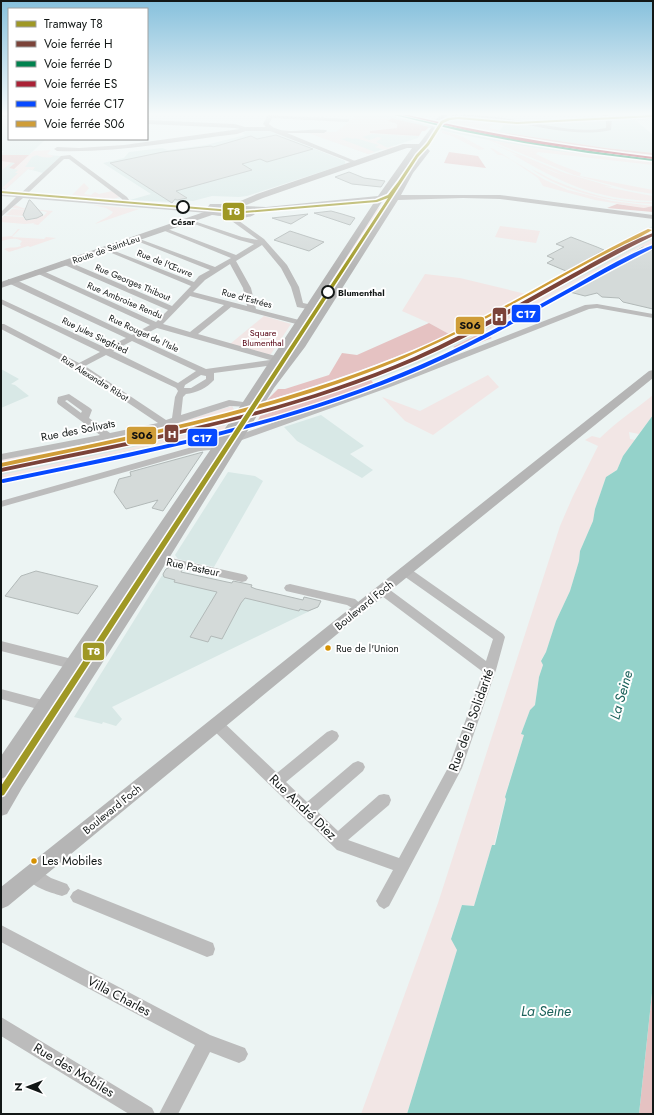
<svg xmlns="http://www.w3.org/2000/svg" width="654" height="1115" font-family="Jost,sans-serif">
  <style>
    .built { fill: #d8e8e6 }
    .green { fill: #f2e6e5 }
    .forest { fill: #e5c2c2 }
    .water { fill: #94d2ca }
    .building { fill: #d4dad9; stroke: #b2b9b8 }
    .lines { fill: none; stroke-linecap: round; stroke-linejoin: round }
    .major-tunnel { stroke: #cbd3d2; stroke-width: 8; stroke-dasharray: 8 3.5; stroke-linecap: butt }
    .minor { fill: #bcbcbc; fill-rule: evenodd }
    .major { fill: #b5b5b5; fill-rule: evenodd }
    .rail-1-casing { stroke: #fff; stroke-width: 3 }
    .rail-2-casing { stroke: #fff; stroke-width: 3 }
    .rail-3-casing { stroke: #fff; stroke-width: 3 }
    .rail-4-casing { stroke: #fff; stroke-width: 3 }
    .rail-5-casing { stroke: #fff; stroke-width: 3 }
    .rail-1 { fill: #7b4339; fill-rule: evenodd }
    .rail-2 { fill: #00824e; fill-rule: evenodd }
    .rail-3 { fill: #aa2135; fill-rule: evenodd }
    .rail-4 { fill: #0749ff; fill-rule: evenodd }
    .rail-5 { fill: #cf9d38; fill-rule: evenodd }
    .tram-1-casing { stroke: #fff; stroke-width: 3 }
    .tram-1 { fill: #9f9825; fill-rule: evenodd }
    .stop-dot { fill: #fff; stroke: #121716; stroke-width: 2 }
    .bus-dot { fill: #d59103; stroke: #fff; stroke-width: 1.5 }
    .labels { text-anchor: middle; dominant-baseline: central; stroke-width: 4; stroke-linejoin: round; paint-order: stroke }
    .far-stop-label { font-size: 9px; font-weight: bold; fill: #121716; stroke: #fff }
    .far-street-label { font-size: 9px; fill: #121716; stroke: #fff }
    .far-park-label { font-size: 9px; fill: #550010; stroke: #fff }
    .bus-label { font-size: 10px; fill: #121716; stroke: #fff; text-anchor: start }
    .street-label { font-size: 11px; fill: #121716; stroke: #fff }
    .near-bus-label { font-size: 12px; fill: #121716; stroke: #fff; text-anchor: start }
    .near-street-label { font-size: 13px; fill: #121716; stroke: #fff }
    .near-water-label { font-size: 14px; font-style: italic; fill: #1c625b; stroke: #fff }
    .line-badge { stroke: #fff; stroke-width: 1.5 }
    .badge-label { font-size: 11px; text-anchor: middle; font-weight: bold; fill: #fff }
    .pale-badge-label { font-size: 11px; text-anchor: middle; font-weight: bold; fill: #111 }
  </style>
  <rect width="100%" height="100%" fill="#ecf4f3"/>
  <path class="built" d="M365,115H413L437,121L529,139L653,156V162L566,153L509,144L439,130L437,132L433,131L434,129L391,118Z
    M606,115H629L653,135V153L606,148L499,132L504,124L536,126L539,122L610,120Z
    M1,116H9V139H46L30,154L61,156L43,173L28,169L5,190L1,189V154L4,151H1Z
    M247,131H270L345,161V164L247,196L239,197L212,196L193,201L182,200L171,202L130,200L151,194L103,163L124,158L129,152L162,148L168,150L206,145L245,135L242,133Z
    M320,133L395,134L419,136L418,138L368,154L315,135Z
    M653,226V240L640,246L464,341L424,361L375,380L260,416L266,401L372,366L420,347L526,294L636,233Z
    M1,369L19,379L11,384L15,385L29,396L1,408Z
    M232,406L234,410L225,428L188,438L1,479V460L155,430Z
    M321,415L364,446L350,454L373,470L362,478L297,441L284,427Z
    M228,472L255,476L263,481L214,567L178,559L175,555Z
    M171,567L183,570L181,572L226,582L232,583L233,581L252,585L251,587L256,589L283,595L303,600L304,597L321,601L318,607L112,707L122,719L116,726L103,722L102,724L74,717L166,569Z"/>
  <path class="green" d="M368,115L391,118L388,120L397,124L398,128L373,131L370,133L419,136L372,134L362,137L369,140L378,137L382,138L376,142L388,148L392,146L394,148C387,150 382,150 375,147L379,145L355,138L353,139L343,136L347,138L341,139L375,152L368,154L308,133L313,132H336C342,126 351,123 354,116Z
    M459,120L497,124L491,125L489,128L500,130L495,134L446,124L448,122Z
    M442,130L463,137L485,149L479,150L452,136L442,133Z
    M486,139L540,149L653,162V165L538,152L536,154L557,164L581,173L580,176L653,190V194L629,190L574,175Z
    M484,140L565,173L613,187C574,186 521,155 484,140Z
    M490,148H492L545,180L568,190L612,201L653,206L644,208L595,200L543,186L538,178L513,161L502,155H498Z
    M51,150L47,154L54,156C48,159 40,157 37,155L32,157L25,167H35L33,170L28,169L5,190V188L1,189L18,173H15L18,170L9,168L15,163L12,162L1,171V155H29L34,151Z
    M512,154C526,156 540,167 554,172C586,183 619,190 653,196V201C595,199 561,183 512,154Z
    M531,169C540,172 547,178 556,181C586,194 620,203 653,202V204C612,202 565,193 531,169Z
    M84,183L89,188L84,194L91,195L95,192L99,194L112,191L120,197L113,199L72,195Z
    M15,205L23,208L53,211L38,225L33,224L35,223L25,224L1,222V219L4,216L25,217L24,219L31,220L45,215L41,219L47,212L36,210L24,216L6,215L12,209L32,210L12,208Z
    M93,205H94L139,209L95,224C100,220 110,217 113,212L106,208Z
    M378,208L387,209L343,278L333,277Z
    M500,226L540,231L536,243L495,237Z
    M18,229H20L12,237L44,239L46,237L56,238L30,247L28,246L9,252L4,249C10,246 15,249 21,246L20,244L22,241C15,237 9,239 1,241V237L12,236Z
    M653,239V250L642,246L483,333L482,332L541,298Z
    M425,274L460,278L526,294L449,334L429,323L402,311Z
    M312,312L318,314L259,400L273,368L309,313Z
    M264,316L291,324L271,354L266,355L230,344Z
    M488,375L499,387L433,435L405,421L382,397L420,411Z
    M653,395V415L639,434L629,432L630,439L635,440L623,456L617,470L606,477L595,509L593,521L580,551L579,561L570,591L556,621L546,652L541,660L543,665L539,677L535,705L530,710L521,734L524,735L505,796L506,798L494,845H492L474,906L462,905L451,938L457,950L407,1114H361L438,903L560,526L573,496L598,446L585,440L592,436L600,438C616,422 636,409 653,395Z
    M232,406L234,410L162,428Z
    M227,425L219,437L212,440L208,433L1,479V475L121,450Z
    M155,430L1,462V460Z
    M222,445L229,446L164,549L153,547Z
    M140,566L151,569L1,798V780L126,591Z"/>
  <path class="forest" d="M391,118L429,127L425,131H422L419,136L370,133V131L397,128V124L388,121Z
    M499,132L606,148L653,153V155L564,145L495,134Z
    M449,152L478,156L486,168L444,163Z
    M1,155H29L14,169L9,168L15,163L1,161Z
    M617,204L644,208L653,206V212L607,208Z
    M429,323L449,334C390,362 328,382 266,401L278,389H285L329,375L342,353L357,355Z
    M482,332L492,338L460,350L453,347Z
    M371,380L375,385L267,423L259,422L258,420L260,416Z
    M653,984V1114H639Z"/>
  <path class="water" d="M653,415V984L639,1114H407L457,950L451,939L462,905L474,906L492,845H495L506,799L505,797L524,735L521,734L530,710L535,705L539,677L543,665L541,661L546,652L556,621L570,591L579,561L580,551L593,521L595,509L606,477L617,470L623,456Z"/>
  <path class="building" d="M276,135L313,149L267,162L260,159L242,164L252,170L176,191L187,198L177,200L175,199L172,203L110,163L163,152L211,146L213,147L251,136L257,139Z
    M349,172L364,178L385,181L381,187L352,184L335,177Z
    M29,200H30L43,215L37,218L26,220L23,215Z
    M331,211L342,214L355,218L350,225L314,213Z
    M308,214L291,224L272,218Z
    M290,231L324,242L309,251L274,240Z
    M571,237L597,247L604,250L566,271L547,263L554,259L547,256L564,247L556,244Z
    M643,247L653,251V309L623,302L619,298L602,297L597,293L585,296L566,291Z
    M203,452L163,511L152,508L158,500L126,509L114,492L119,479L131,476L130,472Z
    M170,567L182,570L181,572L227,582L232,583L233,581L243,583L252,585L251,587L256,589L303,600L304,597L321,601L318,607L308,611L300,609L299,611L245,598L241,603L222,639L211,636L208,642L190,637L217,592L174,582L175,580L164,577L163,574L166,569Z
    M36,571L98,586L78,614L5,596L21,576Z"/>
  <g class="lines">
    <path class="major-tunnel" d="M433,129L437,121"/>
    <path class="minor" d="M1,115H9V117H1Z
      M268,115L349,119V121L347,122L272,118L269,124C282,137 308,127 326,130L327,131L324,133H287L360,163L355,164L270,131H246L237,134C177,141 118,153 57,151L54,149L57,147L79,148L124,145L240,129L235,128L147,124V120L235,124L245,127H266L263,124Z
      M451,115C472,114 495,116 515,120C545,124 577,134 606,128V120L602,115H607L609,117L653,115V119L612,120L611,130C580,137 547,128 516,123C495,119 475,118 454,117Z
      M70,155L127,197L129,200L128,203L208,209L211,211L208,213L23,198L1,217V212L16,197L1,196V192L20,194L61,156ZM64,159H69L122,199V202L27,194Z
      M233,213L236,215L235,218L264,239L287,265L299,287L303,303L327,308L328,310L324,312L297,307L291,287L281,268L262,245L236,261L251,288L256,309L303,321L304,323L300,325L231,307L198,334L279,357L280,359L277,364L274,365L214,373V380C207,388 196,393 186,394L183,397L181,415L229,400L250,403L251,405L250,407L230,406L169,426L146,432L1,460V454L100,435L58,404L57,402L58,397L69,394L90,408L92,410L89,418L110,433L158,423L76,368L1,329V324H4L79,363L100,352L1,304V299L106,348L126,338L8,283V279H14L132,335L150,325L34,272L35,270H41L156,322L168,310L60,263L61,261H67L172,306L191,286L102,249L107,248L194,282L199,276L210,270L132,239L137,238L215,267L231,258L160,229L165,228L236,255L254,244L239,240L186,221L191,220L242,237L258,240L229,219L228,218ZM230,264L243,288L247,306L193,292L205,280ZM190,296L224,305L190,332L163,324ZM157,328L270,360L206,369L138,338ZM132,341L196,371L178,383L113,351ZM106,355L176,388L178,391L175,397L172,418L166,420L85,366ZM201,375L206,376V379L191,388H184L185,385ZM67,400L82,411L81,413L65,401Z
      M597,304L653,314V318L597,308L589,309L393,386L239,441H233L231,439L233,437L387,382L585,305Z
      M211,443L221,445L223,447C219,450 203,450 196,452L1,507V501L192,447Z
      M144,552L242,574L246,575L248,578L246,581L242,582L140,559L139,556L140,553Z
      M405,567L409,568L503,634L505,637L496,670L462,768L389,906L384,909L379,906L376,901L393,870L337,850L211,728L209,724L211,720L216,718L221,720L277,773L327,732L332,730L337,732L339,736L337,740L286,782L307,802L353,763L358,761L363,763L365,767L363,771L317,811L338,831L379,795L384,794L389,795L391,800L389,805L348,840L399,858L449,766L483,672L378,593L376,590L378,587L382,586L386,587L486,661L493,639L401,574L399,571L401,568Z
      M290,584L355,599L365,608L363,611L359,612L347,605L286,591L284,588L286,585Z
      M1,641L72,659L76,661L78,664L76,667L72,669L1,651Z
      M1,689L50,702L51,706L50,710L45,711L1,699Z
      M32,866L51,878L67,884L70,889L67,894L62,896C49,892 30,887 24,873L27,868Z
      M78,889L213,943L215,949L213,955L207,957L73,902L70,897L73,892Z
      M1,925L210,1035L245,1048L248,1054L245,1060L239,1063L210,1052L178,1114H159L195,1045L1,942Z
      M1,1017L152,1108L155,1114H129L1,1036Z"/>
    <path class="major" d="M441,115H448L439,122H435V120Z
      M433,127L436,129L425,146L430,151L413,173L401,195H500L653,215V219L500,199L463,198L398,200L305,347L274,388L158,576L22,788L7,814L1,816V791L10,776L148,568L233,435L7,776L1,779V756L241,405L375,201L266,211L215,209L214,210C221,211 252,212 255,214C247,221 223,216 212,215L1,288V282L204,212L210,204H237L238,202L257,194L403,144H419L431,128ZM407,148H412L378,196L266,207L244,206L263,198ZM420,149L422,151L406,172L393,195H386ZM383,200H390L296,345L268,380Z
      M653,370V378L364,612L8,906L1,909V887C217,715 432,542 649,371Z"/>
    <g class="rail-1-casing">
      <path id="rail-1" d="M653,233V236C573,275 499,324 417,360C285,417 141,443 1,472V468C140,439 283,414 414,357C468,333 520,303 572,274C598,260 625,243 653,233Z"/>
    </g>
    <g class="rail-2-casing">
      <path id="rail-2" d="M394,115H399C483,135 568,149 653,159V161L588,153L524,143L460,131Z"/>
    </g>
    <g class="rail-3-casing">
      <path id="rail-3" d="M402,115H408C489,134 570,147 653,157V159L590,151L528,142L466,130Z"/>
    </g>
    <g class="rail-4-casing">
      <path id="rail-4" d="M653,245V248C576,286 503,333 424,368C290,426 145,454 3,483L1,482V480L3,479C144,450 288,423 420,365C474,342 524,313 575,285C600,271 626,255 653,245Z"/>
    </g>
    <g class="rail-5-casing">
      <path id="rail-5" d="M648,229L652,230C643,236 631,241 621,246C601,256 582,266 562,277C499,312 436,347 367,373C249,418 124,441 1,467V463C140,434 282,407 414,351C495,316 569,267 648,229Z"/>
    </g>
    <use href="#rail-1" class="rail-1"/>
    <use href="#rail-2" class="rail-2"/>
    <use href="#rail-3" class="rail-3"/>
    <use href="#rail-4" class="rail-4"/>
    <use href="#rail-5" class="rail-5"/>
    <g class="tram-1-casing">
      <path id="tram-1" d="M653,115V117L517,124L458,119L450,120L443,123L429,145L418,157L4,795L1,796V786L388,198L377,202L244,213L1,193V191L244,211L376,200L388,195L398,182L416,155L427,143L441,121L448,118L458,117L517,122Z"/>
    </g>
    <use href="#tram-1" class="tram-1"/>
  </g>
  <linearGradient id="sky" x2="0" y2="1"><stop stop-color="#86c0dc"/><stop offset="0.42" stop-color="#f6fafa"/><stop offset="1" stop-color="#f6fafa" stop-opacity="0"/></linearGradient>
  <rect width="654" height="271" fill="url(#sky)"/>
  <g class="stop-dot">
    <circle cx="183" cy="207" r="6"/>
    <circle cx="328" cy="292" r="6"/>
  </g>
  <g class="bus-dot">
    <circle cx="328" cy="648" r="3.5"/>
    <circle cx="34" cy="861" r="3.5"/>
  </g>
  <g class="labels">
    <g class="far-stop-label">
      <text x="183" y="221">César</text>
      <text x="338" y="292" text-anchor="start">Blumenthal</text>
    </g>
    <g class="far-street-label">
      <text transform="translate(106 249) rotate(-19)">Route de Saint-Leu</text>
      <text transform="translate(165 263) rotate(22)">Rue de l'Œuvre</text>
      <text transform="translate(133 282) rotate(23)">Rue Georges Thibout</text>
      <text transform="translate(247 298) rotate(15)">Rue d'Estrées</text>
      <text transform="translate(125 300) rotate(23)">Rue Ambroise Rendu</text>
      <text transform="translate(144 333) rotate(25)">Rue Rouget de l'Isle</text>
      <text transform="translate(95 335) rotate(26)">Rue Jules Siegfried</text>
      <text transform="translate(95 378) rotate(32)">Rue Alexandre Ribot</text>
    </g>
    <g class="far-park-label">
      <text x="263" y="332">Square<tspan x="263" dy="10">Blumenthal</tspan></text>
    </g>
    <g class="bus-label">
      <text x="336" y="648">Rue de l'Union</text>
    </g>
    <g class="street-label">
      <text transform="translate(78 430) rotate(-11)">Rue des Solivats</text>
      <text transform="translate(193 567) rotate(12)">Rue Pasteur</text>
      <text transform="translate(364 605) rotate(-39)">Boulevard Foch</text>
      <text transform="translate(112 809) rotate(-39)">Boulevard Foch</text>
    </g>
    <g class="near-bus-label">
      <text x="42" y="861">Les Mobiles</text>
    </g>
    <g class="near-street-label">
      <text transform="translate(471 720) rotate(-70)">Rue de la Solidarité</text>
      <text transform="translate(303 807) rotate(44)">Rue André Diez</text>
      <text transform="translate(119 996) rotate(28)">Villa Charles</text>
      <text transform="translate(74 1070) rotate(31)">Rue des Mobiles</text>
    </g>
    <g class="near-water-label">
      <text transform="translate(621 695) rotate(-74)">La Seine</text>
      <text x="546" y="1011">La Seine</text>
    </g>
  </g>
  <g class="line-badge">
    <rect x="222" y="202" width="23" height="19" rx="4" fill="#9f9825"/>
    <rect x="511" y="304" width="30" height="19" rx="4" fill="#0749ff"/>
    <rect x="492" y="307" width="15" height="19" rx="4" fill="#7b4339"/>
    <rect x="455" y="316" width="30" height="19" rx="4" fill="#cf9d38"/>
    <rect x="164" y="424" width="15" height="19" rx="4" fill="#7b4339"/>
    <rect x="126" y="426" width="31" height="19" rx="4" fill="#cf9d38"/>
    <rect x="187" y="428" width="31" height="19" rx="4" fill="#0749ff"/>
    <rect x="82" y="642" width="23" height="19" rx="4" fill="#9f9825"/>
  </g>
  <g class="badge-label">
    <text x="234" y="215">T8</text>
    <text x="526" y="318">C17</text>
    <text x="499" y="321">H</text>
    <text x="172" y="438">H</text>
    <text x="202" y="442">C17</text>
    <text x="94" y="655">T8</text>
  </g>
  <g class="pale-badge-label">
    <text x="470" y="329">S06</text>
    <text x="142" y="439">S06</text>
  </g>
  <rect width="654" height="1115" fill="none" stroke="#121716" stroke-width="4"/>
  <rect x="8" y="8" width="140" height="132" fill="#ffffff" stroke="#a0a2a2"/>
  <rect x="16" y="21" width="20" height="6" fill="#9f9825" stroke="#a0a2a2"/>
  <text x="44" y="28" font-size="12" fill="#121716">Tramway T8</text>
  <rect x="16" y="41" width="20" height="6" fill="#7b4339" stroke="#a0a2a2"/>
  <text x="44" y="48" font-size="12" fill="#121716">Voie ferrée H</text>
  <rect x="16" y="61" width="20" height="6" fill="#00824e" stroke="#a0a2a2"/>
  <text x="44" y="68" font-size="12" fill="#121716">Voie ferrée D</text>
  <rect x="16" y="81" width="20" height="6" fill="#aa2135" stroke="#a0a2a2"/>
  <text x="44" y="88" font-size="12" fill="#121716">Voie ferrée ES</text>
  <rect x="16" y="101" width="20" height="6" fill="#0749ff" stroke="#a0a2a2"/>
  <text x="44" y="108" font-size="12" fill="#121716">Voie ferrée C17</text>
  <rect x="16" y="121" width="20" height="6" fill="#cf9d38" stroke="#a0a2a2"/>
  <text x="44" y="128" font-size="12" fill="#121716">Voie ferrée S06</text>
  <g transform="translate(28 1087) rotate(270)" stroke="#ffffff" stroke-width="3" paint-order="stroke">
  <path d="M0-3L7 15L0 10L-7 15Z" fill="#121716"/>
  <text y="-6" font-size="11" font-weight="bold" text-anchor="middle" fill="#121716">N</text>
  </g>
</svg>
